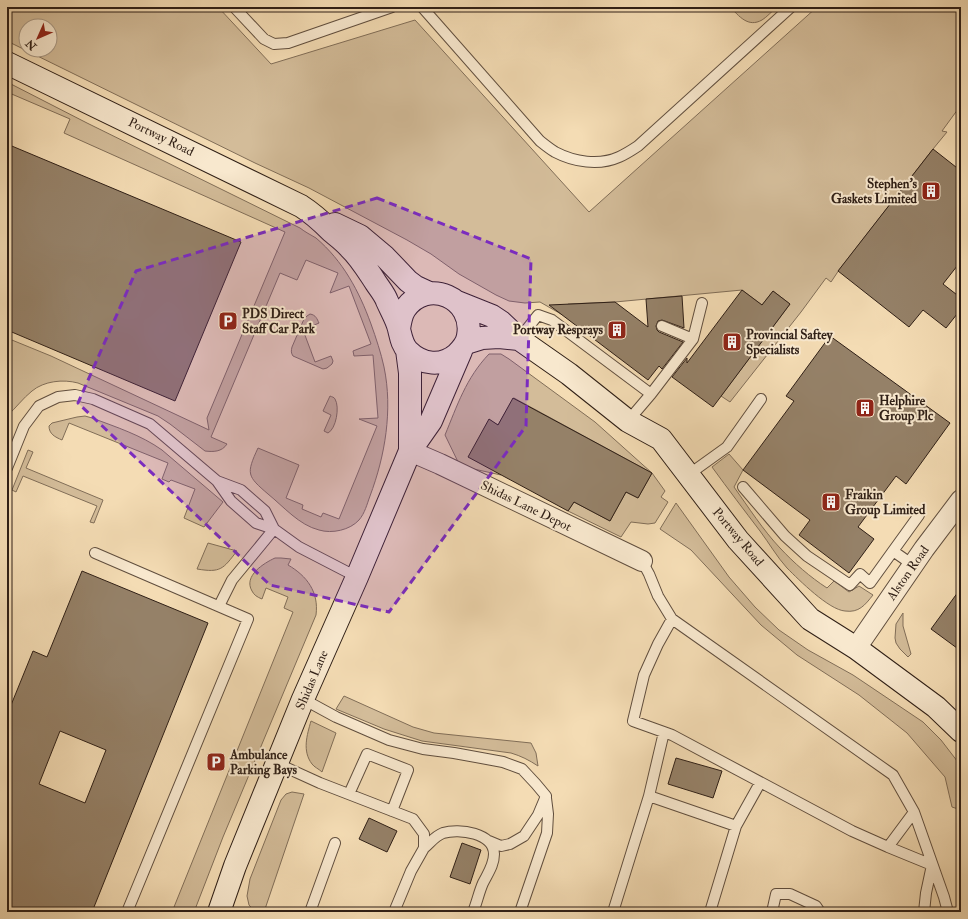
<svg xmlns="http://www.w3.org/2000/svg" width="968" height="919" font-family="'IM FELL Double Pica',serif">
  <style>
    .green { fill: #d3bc99; stroke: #816e58; fill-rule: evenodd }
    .building { fill: #958168; stroke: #2f1f16; fill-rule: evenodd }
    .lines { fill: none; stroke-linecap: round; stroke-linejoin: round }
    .lane-casing { stroke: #604e3e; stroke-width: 12 }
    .street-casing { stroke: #604e3e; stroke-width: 22 }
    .secondary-casing { stroke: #2f1f16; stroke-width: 24 }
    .lane { stroke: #f8e8ce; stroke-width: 10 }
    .street { stroke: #f8e8ce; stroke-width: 20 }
    .secondary { stroke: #f8e8ce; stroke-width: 22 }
    .marked { fill: #7b2cbf; fill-opacity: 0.2; stroke: #7b2cbf; stroke-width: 3; stroke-dasharray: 8 5; stroke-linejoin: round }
    .labels { text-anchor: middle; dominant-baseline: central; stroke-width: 4; stroke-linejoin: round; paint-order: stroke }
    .street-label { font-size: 13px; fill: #2f1f16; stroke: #f8e8ce }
    .poi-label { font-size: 13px; font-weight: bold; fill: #2f1f16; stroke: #f8e8ce; text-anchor: start }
  </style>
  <rect width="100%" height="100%" fill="#f4dcb4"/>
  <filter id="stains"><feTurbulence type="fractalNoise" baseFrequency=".005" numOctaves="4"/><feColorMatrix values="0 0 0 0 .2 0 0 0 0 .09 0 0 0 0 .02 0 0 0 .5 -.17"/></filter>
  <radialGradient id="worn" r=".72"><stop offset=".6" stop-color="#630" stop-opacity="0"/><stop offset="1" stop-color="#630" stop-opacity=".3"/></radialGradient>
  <path class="green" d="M7,7H218L271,64L415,20L589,212L817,7H961V105L942,131L947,132L933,149L839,270L831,282L826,278L801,312L730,402L721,396L790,304L773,291L762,305L742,290L615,302L568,304L561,314L540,302L525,303L509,301L496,295L459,274L431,254L407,240L309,188L255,163L7,41ZM26,26H50V50H26Z
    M730,7H777C772,11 767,17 762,20C748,28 739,16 730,7Z
    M7,82L87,123L300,228C305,232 311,235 316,238C343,261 359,291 371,324C376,338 381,353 384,367C393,410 385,456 370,496C367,504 365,513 359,520C350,530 332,534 319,530C299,525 284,507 268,494C247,476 246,474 258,448L299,465L286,498L303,505L302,509L321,517L323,513L339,519L377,426L359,419L378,418L373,355L354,356L353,351L371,344L349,286L330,293L338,273L306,260L297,280L280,273L211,437L227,444C222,452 213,452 205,451L170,424L158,416L78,383C63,379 44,381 32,391C23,398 16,408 7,416V338L51,356L209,430L207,418L285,232L64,133L70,119L7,92Z
    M310,314C316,315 317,319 319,323L303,330L315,362L331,356L333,361L332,364L327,368L323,369L293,356C291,353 291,351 292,347L304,319L307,316Z
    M489,354H501L509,359L595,422L652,473L665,491L661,497L668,502L655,523L648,524L631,522L621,537L568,511L574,502L610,521L626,492L638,498L652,473L514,398L498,425L489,420L501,475L460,466L445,435C457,406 466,378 489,354Z
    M330,396C332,397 334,397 335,399C340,407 336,429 328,433L324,431L331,415L323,411Z
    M85,416L92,418C116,427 141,435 162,450L223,502L204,527L184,518L195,489L171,480L169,482L162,479L168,463L69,423L62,440C55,437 49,434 49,426L52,423L77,417Z
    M28,450L33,452L26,468L103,500L94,523L90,522L97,506L23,476L16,492L12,490Z
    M729,454L743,470L734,487C749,508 763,530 780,548C794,563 810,577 827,588L834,581L849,592L859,586L873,595C865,605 859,613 845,611C829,610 799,580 787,568C777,557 769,543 760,531C744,510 728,489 712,467Z
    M676,503L729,577L755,607L779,630L808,650L853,675L923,722L941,740L961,766V810L952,807L945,777L907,733L859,695L797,655L761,625L691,550L660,529Z
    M208,543L237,551C223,569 221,573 197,569Z
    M275,558H281L291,559L288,565C307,576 319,592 316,615L223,837L194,912H172L293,612L284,608L288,597L266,588L262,599C257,597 254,595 252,591C243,576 264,563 275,558Z
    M903,613V626L911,654L908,657L900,649L896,643L895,638L896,624Z
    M344,696L413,727L434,733L531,743L536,753L538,766C529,760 521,756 511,753L422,741L384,729L336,709Z
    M311,721L336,733L322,772C319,769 314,767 312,764C302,751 307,735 311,721Z
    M292,792L304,794L264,912H255L249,905L247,896L250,879L281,800L286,794Z"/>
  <path class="building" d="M7,144L241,242L175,401L7,330Z
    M933,149L961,171V261L943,284L961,298V309L946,328L923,310L909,327L838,271Z
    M742,290L762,305L773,291L790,304L713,407L672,377L687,358V363Z
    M682,296L684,328L662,320L658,321L656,326L657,330L659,332L683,342L662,369L659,366L648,380L549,305L615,302L648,327L646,299Z
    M830,336L950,423L906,484L896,476L858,527L874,539L849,573L799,535L810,520L743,470L794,401L786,396Z
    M513,398L652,473L638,498L626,492L610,521L574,502L568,511L468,457L489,419L498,425Z
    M82,571L208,623L92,912H7V715L33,651L47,657ZM60,731L106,750L85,803L39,784Z
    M961,588V651L931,629Z
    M676,758L722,771L713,798L668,784Z
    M369,818L397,831L387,852L359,839Z
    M462,843L481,850L470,884L450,877Z"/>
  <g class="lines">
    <g class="lane-casing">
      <path id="lane" d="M234,7L264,39L274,44L288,43L392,7
        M422,7L540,141C545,145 550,149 555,152C574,162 599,166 619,157C626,154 632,150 638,146L791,7
        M662,326L693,339
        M519,339L538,315L552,320L651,394L628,421
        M651,394L693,339L702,303
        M7,468L24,426L39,406L58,397L75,395L93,399L150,424L217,481L231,501L256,523L274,529L299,547L357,577
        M688,475L727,447L761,399
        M217,481L241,490L265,511L274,529
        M743,487L785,536L807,556L850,585L860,574L870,583L893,551L913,565
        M893,551L919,515
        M95,553L248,619L127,912
        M642,561L649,574L658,596L672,619L893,775L914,812L888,847L852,831L672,735L633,721L644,675L658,644L672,619
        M219,606L232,580L274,529
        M303,699L336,717L389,740L423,749L454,753L503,762L522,769L536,784L546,796L538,815L524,836L510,844L501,846L489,841
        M276,763L320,783L413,819L424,834V848C430,843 435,836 443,833C459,828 494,833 494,854C494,865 488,873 483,883C479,892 477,902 473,912
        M349,794L367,754L408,770L392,811
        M649,796L664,732
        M914,812L944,897L948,912
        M736,826L760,783
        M888,847L932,865
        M310,912L335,843
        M394,912L411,871L424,848
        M520,912L547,833L548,814L546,798
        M613,912L649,796L736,826L710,912
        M772,912L776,894H790L816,906L820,912
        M924,912L926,893L932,865"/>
    </g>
    <g class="street-casing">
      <path id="street" d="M410,451L440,464L642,561
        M856,648L924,549L961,500"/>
    </g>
    <g class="secondary-casing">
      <path id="secondary" d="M7,63L301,206C312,213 322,222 331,231C337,236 344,241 349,247C360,257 368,271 376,283C380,289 385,295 387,301C391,310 397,320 399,329C401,337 402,345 408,351C422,365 442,367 457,354C462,349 467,343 468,336C475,298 427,277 405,309C401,315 400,322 399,329
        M335,224L360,236L385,257L408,281L416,287L429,293
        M457,302L492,316L501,322L519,339L569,374L628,421L661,439L738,540L810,619L856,648L936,707L961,731
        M466,343L482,338L499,337L519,339
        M407,350L410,373V451
        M219,912L235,866L303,699L357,577L410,451L431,421L461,351"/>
    </g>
    <use href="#lane" class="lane"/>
    <use href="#street" class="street"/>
    <use href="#secondary" class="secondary"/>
  </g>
  <path class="marked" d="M377,198L531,259L526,426L389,612L270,585L78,403L136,271Z"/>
  <defs>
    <g id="building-square" transform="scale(1)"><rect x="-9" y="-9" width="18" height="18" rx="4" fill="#8f2418" stroke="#f8e8ce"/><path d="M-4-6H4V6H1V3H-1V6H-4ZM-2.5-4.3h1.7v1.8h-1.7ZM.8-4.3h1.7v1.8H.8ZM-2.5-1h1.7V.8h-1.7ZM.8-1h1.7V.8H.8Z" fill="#fff"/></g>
    <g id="parking-square" transform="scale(1)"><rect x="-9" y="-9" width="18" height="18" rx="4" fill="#8f2418" stroke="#f8e8ce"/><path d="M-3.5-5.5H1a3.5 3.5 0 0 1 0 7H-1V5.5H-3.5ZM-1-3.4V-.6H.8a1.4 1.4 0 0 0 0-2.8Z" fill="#fff"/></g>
  </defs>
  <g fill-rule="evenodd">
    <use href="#building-square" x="931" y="191"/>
    <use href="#parking-square" x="228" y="321"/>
    <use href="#building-square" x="617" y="330"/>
    <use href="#building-square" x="732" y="342"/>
    <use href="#building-square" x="865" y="408"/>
    <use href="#building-square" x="831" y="502"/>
    <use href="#parking-square" x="216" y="762"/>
  </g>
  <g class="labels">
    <g class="street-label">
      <text transform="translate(161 137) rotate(26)">Portway Road</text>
      <text transform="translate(526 506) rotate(26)">Shidas Lane Depot</text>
      <text transform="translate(738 537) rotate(50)">Portway Road</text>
      <text transform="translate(908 573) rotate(-55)">Alston Road</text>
      <text transform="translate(312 680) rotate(-67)">Shidas Lane</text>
    </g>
    <g class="poi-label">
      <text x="917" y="184" text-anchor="end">Stephen's<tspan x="917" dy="15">Gaskets Limited</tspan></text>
      <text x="242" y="314">PDS Direct<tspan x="242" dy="15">Staff Car Park</tspan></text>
      <text x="603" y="330" text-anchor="end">Portway Resprays</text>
      <text x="746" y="335">Provincial Saftey<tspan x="746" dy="15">Specialists</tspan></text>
      <text x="879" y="401">Helphire<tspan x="879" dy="15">Group Plc</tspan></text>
      <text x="845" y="495">Fraikin<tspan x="845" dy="15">Group Limited</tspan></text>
      <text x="230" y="755">Ambulance<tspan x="230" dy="15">Parking Bays</tspan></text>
    </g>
  </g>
  <rect width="968" height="919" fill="none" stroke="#f4dcb4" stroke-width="24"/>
  <rect x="8" y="8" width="952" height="903" fill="none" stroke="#2f1f16" stroke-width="2"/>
  <rect x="12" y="12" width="944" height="895" fill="none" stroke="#2f1f16"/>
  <g transform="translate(38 38) rotate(225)"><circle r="19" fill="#f8e8ce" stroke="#a89884"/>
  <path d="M0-3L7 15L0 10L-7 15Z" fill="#8f2418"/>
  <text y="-6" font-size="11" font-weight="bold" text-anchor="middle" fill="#2f1f16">N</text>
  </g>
  <rect width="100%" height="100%" filter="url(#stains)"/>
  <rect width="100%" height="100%" fill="url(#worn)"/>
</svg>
